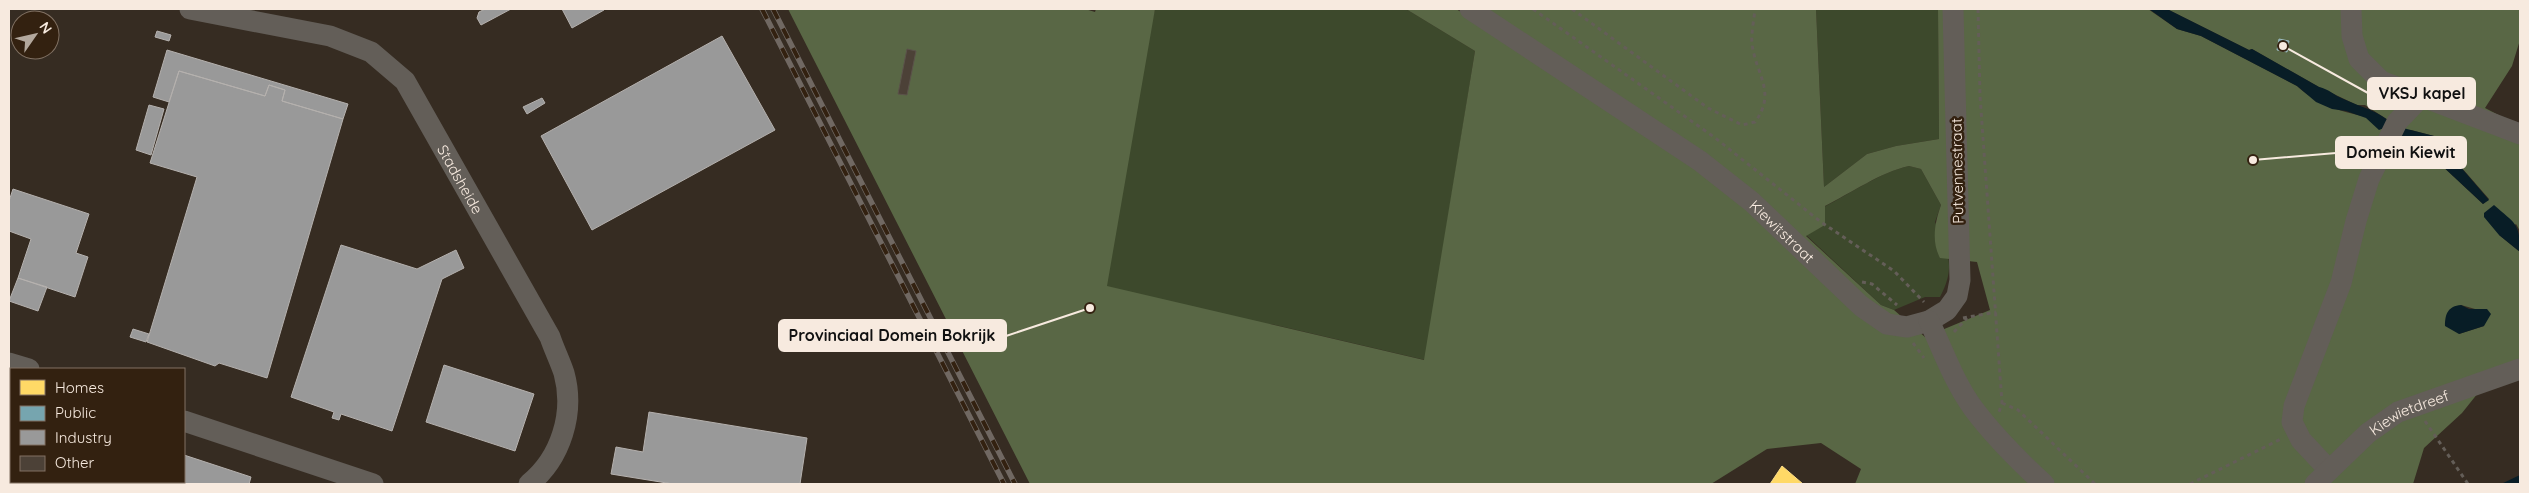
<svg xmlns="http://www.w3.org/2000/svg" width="2529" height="493" font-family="Quicksand,sans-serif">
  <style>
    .green { fill: #3d492c }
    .forest { fill: #596745; fill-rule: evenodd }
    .water { fill: #081d26 }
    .homes { fill: #ffd966; stroke: #fdde8a }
    .public { fill: #76a5af; stroke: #9dbabd }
    .industry { fill: #999; stroke: #b5b1ae }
    .building { fill: #4c4137; stroke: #5b524a }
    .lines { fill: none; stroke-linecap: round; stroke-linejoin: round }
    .path { stroke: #645e58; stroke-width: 3; stroke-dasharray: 4 4; stroke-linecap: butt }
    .minor { stroke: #635e58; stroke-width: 21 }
    .rail-casing { stroke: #706862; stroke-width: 5.5 }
    .rail { stroke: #332110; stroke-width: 4; stroke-dasharray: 11; stroke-linecap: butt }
    .labels { text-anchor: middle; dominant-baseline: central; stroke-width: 5; stroke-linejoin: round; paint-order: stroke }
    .street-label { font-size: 15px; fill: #f7eadf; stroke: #332110 }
    .leader { fill: none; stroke: #f7eadf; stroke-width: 2 }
    .callout-dot { fill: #f7eadf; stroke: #332110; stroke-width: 2 }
    .callout { fill: #f7eadf; stroke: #f7eadf; stroke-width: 2 }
    .callout-label { font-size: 16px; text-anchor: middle; font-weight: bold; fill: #111 }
  </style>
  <rect width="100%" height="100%" fill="#362c22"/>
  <path class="green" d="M1155,9H1406L1475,51L1425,360L1271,324L1037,484Z
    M1816,9H1938L1939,139L1896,146L1867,154L1824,187Z
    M1909,166L1921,169L1941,205L1935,222C1947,252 1957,265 1940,297H1925L1894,310L1881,305L1806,235L1825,225L1824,207C1851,193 1881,172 1909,166Z"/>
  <path class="forest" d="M788,9H1085L1095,12L1096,9H1155L1107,286L1424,360L1475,51L1406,9H1456L1480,23L1483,9H1816L1824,187L1867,154L1896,146L1939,139L1938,9H2148L2177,29L2201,36L2297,86C2322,109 2356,116 2388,120L2365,105H2357L2319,87L2252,49L2249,50L2167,9H2520V40L2512,66L2485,108L2520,126V231L2516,224L2499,235L2520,252V362L2498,368L2462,413L2424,448L2413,484H1855L1861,469L1821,443L1767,449L1711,484H1030ZM2411,130L2434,136L2489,199L2483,204L2423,148L2408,142ZM1909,166L1921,169L1941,205C1935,222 1931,241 1940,258L1977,262L1990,310L1925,337L1894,310L1881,305L1806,236L1825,225V206C1851,193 1881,172 1909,166ZM2461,305L2482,311L2484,326L2459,334Z"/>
  <path class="water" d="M2136,9H2167L2249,50L2252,49L2319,87C2327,89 2331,92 2337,96C2354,105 2372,108 2388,120L2384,128L2379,130L2366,118L2346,111L2332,109L2316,102L2297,86L2201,36L2177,29L2149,9Z
    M2403,128L2434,136L2489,200L2483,204L2423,148L2408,142L2399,135Z
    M2494,205C2515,224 2520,222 2520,252L2499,235L2484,217V213Z
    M2461,305L2469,309H2487L2491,314L2484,326L2459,334L2445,326C2445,314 2448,306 2461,305Z
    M2520,475V484H2501Z"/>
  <path class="homes" d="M1782,466L1803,484H1770Z"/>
  <path class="public" d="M2279,39L2289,41L2287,52L2277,50Z"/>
  <path class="industry" d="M485,9H511L481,25L477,18L479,12Z
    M562,9H603L604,10L572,28Z
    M157,31L171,35L169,41L155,37Z
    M722,36L775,130L592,230L541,136Z
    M167,50L348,104L343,119L282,101L285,90L269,85L265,96L179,71L169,102L153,97Z
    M179,71L265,96L269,85L285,90L282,101L343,119L267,378L219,363L215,366L147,342L197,177L150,163Z
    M542,98L545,103L527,114L523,107Z
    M149,105L164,109L151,155L136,150Z
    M13,189L89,214L76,253L88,257L75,297L18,278L31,239L9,231V201Z
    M341,245L417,269L456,250L464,268L442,279L392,431L341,414L339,420L332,418L334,412L291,397Z
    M18,278L47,287L38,311L9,301Z
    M133,329L149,334L146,342L130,337Z
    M444,365L534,394L515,451L426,422Z
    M9,395L11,396V482H76L75,484H9Z
    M649,412L807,438L800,484H673L611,474L616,447L643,452Z
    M184,455L251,477L249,484H108L109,482H184Z"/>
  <path class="building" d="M907,49L916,51L907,95L898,94Z"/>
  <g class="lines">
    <path class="path" d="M1533,9L1714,137L1821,222L1894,271L1924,302
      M1572,9L1708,108L1742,125L1755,122C1777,92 1756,75 1752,44C1751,33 1754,20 1755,9
      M1978,9L1980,96L2002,403L1999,412
      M1862,282L1872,284L1897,305
      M1963,318L1996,312
      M1954,332L1967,318
      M1913,343L1924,358
      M2002,403L2018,410L2095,484
      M2425,421L2468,484
      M2190,484L2281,439"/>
    <g class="minor">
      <path id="s1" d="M190,9L330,36L371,52L405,81L550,337C554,349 560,361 564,373C575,413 561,458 529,484"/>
      <path id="s2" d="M1470,9L1700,161L1752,202L1861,306L1887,324L1907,327L1929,321L1947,310L1957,296L1960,280L1953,9"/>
      <path d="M2351,9L2352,36L2359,59L2381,81L2520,134"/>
      <path d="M1929,321C1943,350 1954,382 1973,408C1993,435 2019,461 2044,484"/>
      <path d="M9,363L29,369"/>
      <path d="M184,421L373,484"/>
      <path d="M2329,470L2301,440L2292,422L2294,406L2341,283L2356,221L2369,179L2397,122L2422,96"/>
      <path id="s3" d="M2315,484L2368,433L2398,412L2520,369"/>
    </g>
    <g class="rail-casing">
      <path id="rail" d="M762,9L1004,484
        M773,9L1015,484"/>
    </g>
    <use href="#rail" class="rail"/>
  </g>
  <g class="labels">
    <g class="street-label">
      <text transform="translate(1957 171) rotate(-91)">Putvennestraat</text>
      <text stroke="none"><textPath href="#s1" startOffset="344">Stadsheide</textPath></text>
      <text stroke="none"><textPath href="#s2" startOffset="384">Kiewitstraat</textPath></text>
      <text stroke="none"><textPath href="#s3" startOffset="120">Kiewietdreef</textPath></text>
    </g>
  </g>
  <path class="leader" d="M2283 46L2368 93M2253 160L2336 153M1090 308L1006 336"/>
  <g class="callout-dot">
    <circle cx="2283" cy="46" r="5"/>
    <circle cx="2253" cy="160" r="5"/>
    <circle cx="1090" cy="308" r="5"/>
  </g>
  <g class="callout">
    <rect x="2368" y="78" width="107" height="31" rx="5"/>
    <rect x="2336" y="137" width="130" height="31" rx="5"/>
    <rect x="779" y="320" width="227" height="31" rx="5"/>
  </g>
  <g class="callout-label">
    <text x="2422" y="99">VKSJ kapel</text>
    <text x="2401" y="158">Domein Kiewit</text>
    <text x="892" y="341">Provinciaal Domein Bokrijk</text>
  </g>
  <rect width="2529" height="493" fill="none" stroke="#f7eadf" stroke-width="20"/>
  <rect x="10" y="368" width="175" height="115" fill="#332110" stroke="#817163"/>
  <rect x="20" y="380" width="25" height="15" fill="#ffd966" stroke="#817163"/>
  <text x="55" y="393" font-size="15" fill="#f7eadf">Homes</text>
  <rect x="20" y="406" width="25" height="15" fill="#76a5af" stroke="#817163"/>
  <text x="55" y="418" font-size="15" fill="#f7eadf">Public</text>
  <rect x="20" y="430" width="25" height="15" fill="#999999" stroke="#817163"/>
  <text x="55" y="443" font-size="15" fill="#f7eadf">Industry</text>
  <rect x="20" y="456" width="25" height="15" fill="#4c4137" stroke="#817163"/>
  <text x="55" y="468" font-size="15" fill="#f7eadf">Other</text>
  <g transform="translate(35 35) rotate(56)"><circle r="24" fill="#332110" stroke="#817163"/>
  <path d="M0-4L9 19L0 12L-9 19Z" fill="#b3a89d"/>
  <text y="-8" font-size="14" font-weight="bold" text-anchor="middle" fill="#f7eadf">N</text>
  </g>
</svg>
